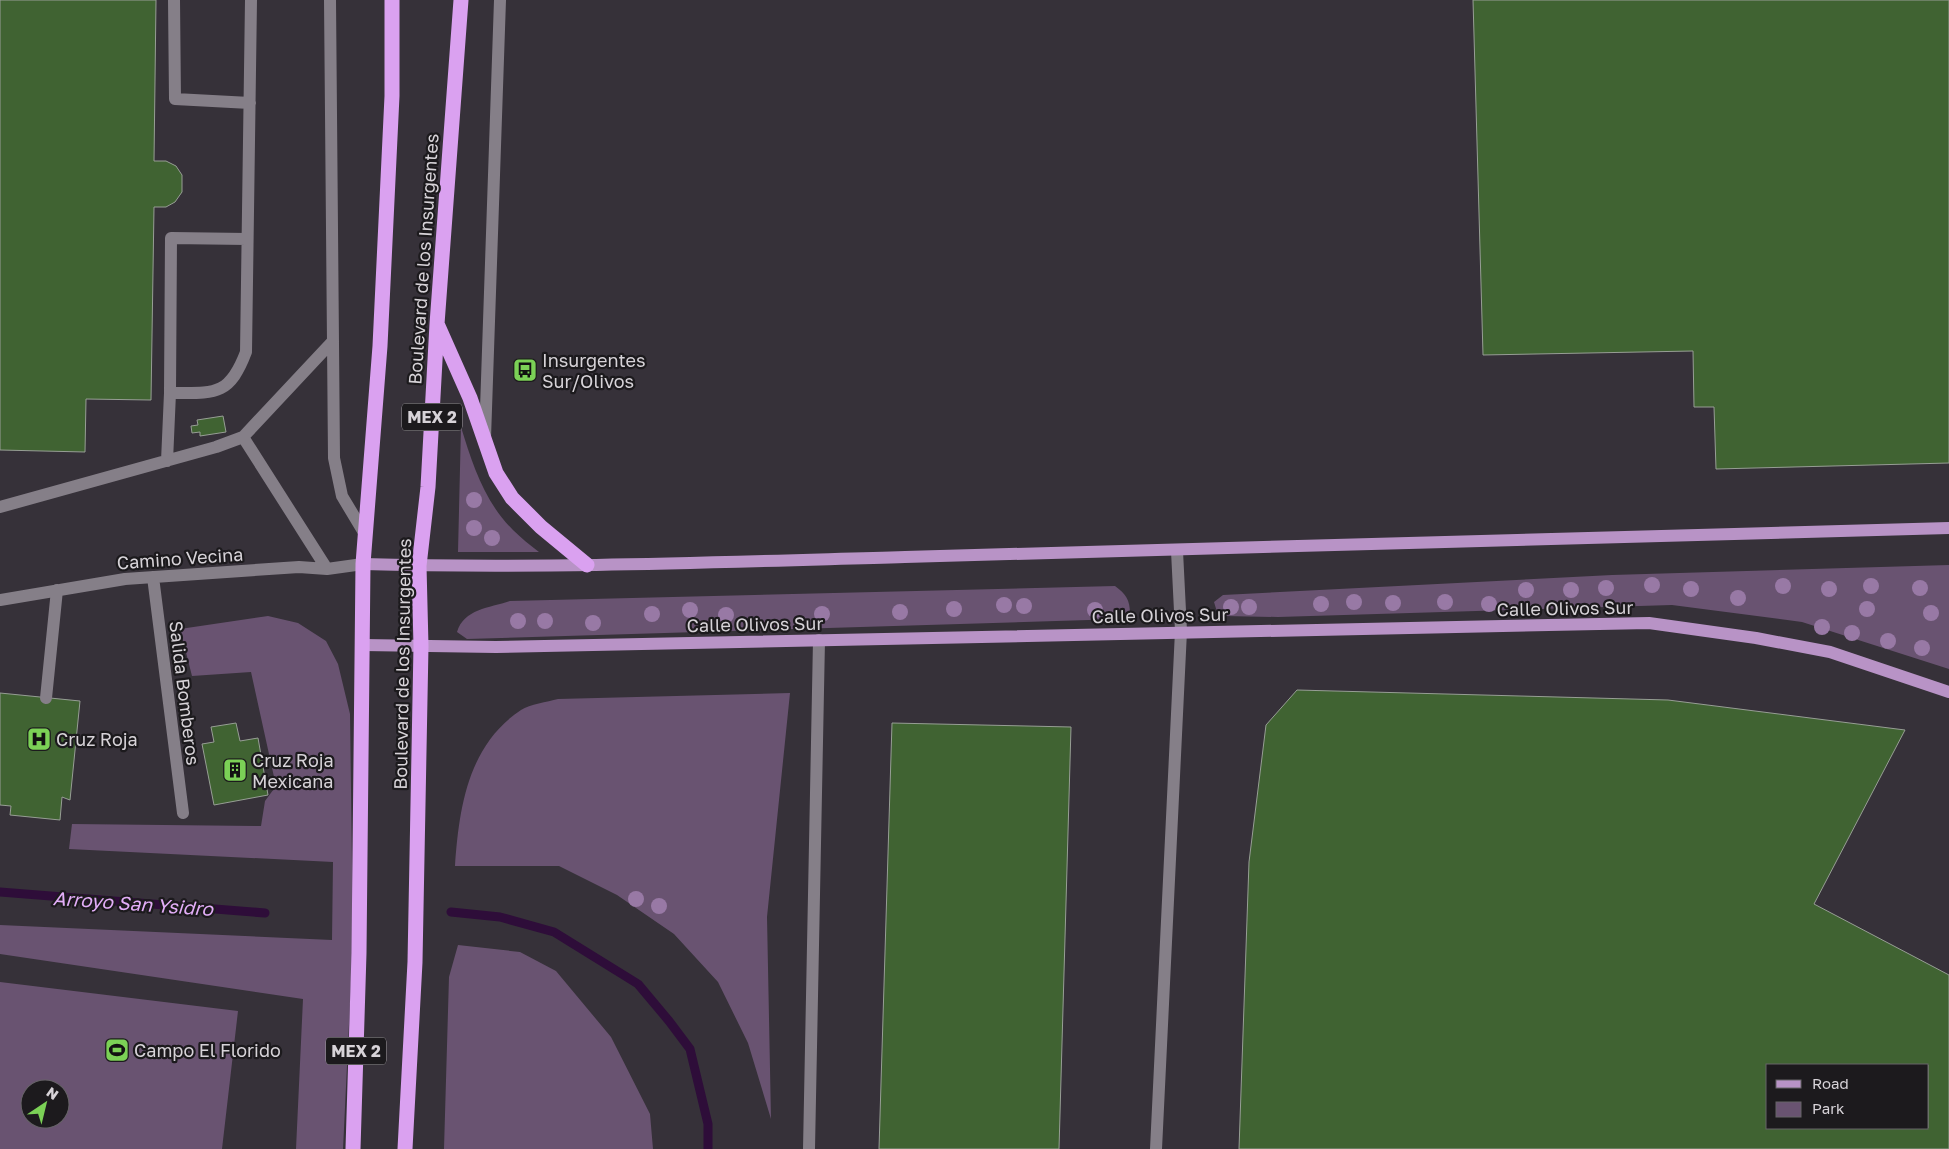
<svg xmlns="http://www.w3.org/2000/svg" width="1949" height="1149" font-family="'Golos Text',sans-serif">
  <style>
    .green { fill: #695371; fill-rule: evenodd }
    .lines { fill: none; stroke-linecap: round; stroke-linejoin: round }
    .stream { stroke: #2e0d39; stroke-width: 9 }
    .building { fill: #406332; stroke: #979e95; fill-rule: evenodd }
    .minor { stroke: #857f88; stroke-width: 12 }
    .major { stroke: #b893c6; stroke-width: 12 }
    .highway { stroke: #daa1f0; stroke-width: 15 }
    .tree { fill: #9879a5 }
    .labels { text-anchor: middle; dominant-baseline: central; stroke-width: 4.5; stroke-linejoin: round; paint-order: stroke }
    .shield { fill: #1c1a1d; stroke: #9f9ca0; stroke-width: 1 }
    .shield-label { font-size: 16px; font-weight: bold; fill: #d7d3d8 }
    .street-label { font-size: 18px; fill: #d7d3d8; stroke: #1c1a1d }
    .poi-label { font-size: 18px; fill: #d7d3d8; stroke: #1c1a1d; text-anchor: start }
    .water-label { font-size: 19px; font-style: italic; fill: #e2adf7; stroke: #1c1a1d }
  </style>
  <rect width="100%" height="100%" fill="#363139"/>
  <path class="green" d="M461,427C472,463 485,503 513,530C521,538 530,545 539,552H458Z
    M1949,565V669L1802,622L1672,605L1278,617L1224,616L1217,612L1214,602L1223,595L1612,575Z
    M1115,586C1126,594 1130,600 1130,614L1121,619L467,639L457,632C464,609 489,608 510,601Z
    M268,616L298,623L326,641L338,664L350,714L353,941L343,1149H296L303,999L0,954V925L332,940L333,862L69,849L72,824L261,826L265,801L276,786L251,672L192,676L180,629Z
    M790,693L767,917L771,1119L748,1043L718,982L674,934L617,895L559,866H455C459,808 468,745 521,710C530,704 547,702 558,699Z
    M458,945L520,952L556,971L611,1037L650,1114L653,1149H444L449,977Z
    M0,982L238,1011L222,1149H0ZM30,1089H60V1119H30Z"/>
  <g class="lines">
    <path class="stream" d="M0,892L265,913
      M451,912L500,917L554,932L638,984L669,1021L690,1049L708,1124V1149"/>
  </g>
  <path class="building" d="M0,0H156L154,161H166L176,166L182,175V192L175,202L166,207H154L151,400L86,399L85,452L0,450Z
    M1473,0H1949V463L1716,469L1714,407H1694L1693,351L1483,355Z
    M223,416L226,432L200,436V432L192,433L191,426L198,425L197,420Z
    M1297,690L1668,700L1905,730L1814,904L1949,975V1149H1239L1249,862L1266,725ZM1768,1065H1928V1128H1768Z
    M0,693L80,701L70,800L62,797L60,820L10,815L11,806L0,805Z
    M236,723L240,741L258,738L268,795L214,805L202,744L214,742L211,727Z
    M892,723L1071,727L1059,1149H879Z"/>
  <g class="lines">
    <path class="minor" d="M174,0L175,99L250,103
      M330,0L334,458L342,496L366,536
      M170,393L171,238L247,239
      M243,437L327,569
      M485,438L500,0
      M167,461L170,393C214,393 229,397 246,352L251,0
      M0,507L216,447L243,437L332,342
      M153,577L183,813
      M0,600L125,579L299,567L327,569L363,564
      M46,698L57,590
      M809,1149L819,640
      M1156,1149L1181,631L1177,551"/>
    <path class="major" d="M363,564C544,569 725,562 905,557C1253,549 1601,536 1949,528
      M363,645L496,647L1649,623L1756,638L1830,652L1949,692"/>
    <path class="highway" d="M438,326L470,398L496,473L512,498L541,527L587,565
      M353,1149L359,953L363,564L380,346L392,96V0
      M405,1149L415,962L421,646L419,566L428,487L437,324L461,0"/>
  </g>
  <g class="tree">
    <circle cx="474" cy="500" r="8"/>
    <circle cx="474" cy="528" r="8"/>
    <circle cx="492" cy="538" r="8"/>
    <circle cx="1652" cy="585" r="8"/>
    <circle cx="1783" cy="586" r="8"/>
    <circle cx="1871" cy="586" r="8"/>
    <circle cx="1606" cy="588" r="8"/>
    <circle cx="1920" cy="588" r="8"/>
    <circle cx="1691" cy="589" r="8"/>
    <circle cx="1829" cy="589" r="8"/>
    <circle cx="1526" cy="590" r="8"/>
    <circle cx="1571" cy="590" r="8"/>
    <circle cx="1738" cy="598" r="8"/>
    <circle cx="1354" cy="602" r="8"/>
    <circle cx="1445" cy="602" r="8"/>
    <circle cx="1393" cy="603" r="8"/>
    <circle cx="1321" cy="604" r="8"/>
    <circle cx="1489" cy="604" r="8"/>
    <circle cx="1004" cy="605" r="8"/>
    <circle cx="1024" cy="606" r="8"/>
    <circle cx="1231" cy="607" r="8"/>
    <circle cx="1249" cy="607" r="8"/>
    <circle cx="954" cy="609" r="8"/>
    <circle cx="1867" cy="609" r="8"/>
    <circle cx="690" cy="610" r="8"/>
    <circle cx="1095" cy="610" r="8"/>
    <circle cx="900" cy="612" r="8"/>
    <circle cx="1931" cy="613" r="8"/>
    <circle cx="652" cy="614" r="8"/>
    <circle cx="822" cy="614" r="8"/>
    <circle cx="726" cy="615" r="8"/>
    <circle cx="518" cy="621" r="8"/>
    <circle cx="545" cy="621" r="8"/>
    <circle cx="593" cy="623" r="8"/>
    <circle cx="1822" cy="627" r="8"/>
    <circle cx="1852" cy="633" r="8"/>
    <circle cx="1888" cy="641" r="8"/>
    <circle cx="1922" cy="648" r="8"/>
    <circle cx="636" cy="899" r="8"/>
    <circle cx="659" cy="906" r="8"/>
  </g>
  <defs>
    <g id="bus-square" transform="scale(1.25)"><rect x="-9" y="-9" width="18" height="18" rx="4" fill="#7bd156" stroke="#1c1a1d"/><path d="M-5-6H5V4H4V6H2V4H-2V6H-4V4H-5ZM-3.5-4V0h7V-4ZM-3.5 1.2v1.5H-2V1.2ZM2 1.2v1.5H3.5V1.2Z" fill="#111"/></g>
    <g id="hospital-square" transform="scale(1.25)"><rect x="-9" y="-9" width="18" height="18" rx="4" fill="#7bd156" stroke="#1c1a1d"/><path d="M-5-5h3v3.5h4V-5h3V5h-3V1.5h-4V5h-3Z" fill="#111"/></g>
    <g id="building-square" transform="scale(1.25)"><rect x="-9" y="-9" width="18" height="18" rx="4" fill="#7bd156" stroke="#1c1a1d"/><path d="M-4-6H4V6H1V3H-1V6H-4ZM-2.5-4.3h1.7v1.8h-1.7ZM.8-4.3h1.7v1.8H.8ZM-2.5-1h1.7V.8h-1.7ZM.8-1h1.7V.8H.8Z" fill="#111"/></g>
    <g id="stadium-square" transform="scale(1.25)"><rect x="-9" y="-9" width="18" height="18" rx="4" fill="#7bd156" stroke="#1c1a1d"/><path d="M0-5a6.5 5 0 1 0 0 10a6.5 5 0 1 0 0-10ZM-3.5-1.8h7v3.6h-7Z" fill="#111"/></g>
  </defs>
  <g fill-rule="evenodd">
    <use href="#bus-square" x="525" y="370"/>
    <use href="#hospital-square" x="39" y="739"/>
    <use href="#building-square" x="235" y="770"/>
    <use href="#stadium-square" x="117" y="1050"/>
  </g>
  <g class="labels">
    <g class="shield">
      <rect x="402" y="403.5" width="60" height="27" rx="4"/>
      <rect x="326" y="1037.5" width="60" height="27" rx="4"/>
    </g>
    <g class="shield-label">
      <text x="432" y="417">MEX 2</text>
      <text x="356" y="1051">MEX 2</text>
    </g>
    <g class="street-label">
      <text transform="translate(423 259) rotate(-86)">Boulevard de los Insurgentes</text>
      <text transform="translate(180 558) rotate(-4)">Camino Vecina</text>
      <text transform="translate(1565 608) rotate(-1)">Calle Olivos Sur</text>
      <text transform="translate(1160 615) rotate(-1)">Calle Olivos Sur</text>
      <text transform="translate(755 624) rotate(-1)">Calle Olivos Sur</text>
      <text transform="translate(402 664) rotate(-89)">Boulevard de los Insurgentes</text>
      <text transform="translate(185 693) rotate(83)">Salida Bomberos</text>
    </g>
    <g class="poi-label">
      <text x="542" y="360">Insurgentes<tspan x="542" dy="21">Sur/Olivos</tspan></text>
      <text x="56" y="739">Cruz Roja</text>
      <text x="252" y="760">Cruz Roja<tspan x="252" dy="21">Mexicana</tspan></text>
      <text x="134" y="1050">Campo El Florido</text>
    </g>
    <g class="water-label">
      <text transform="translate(133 903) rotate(4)">Arroyo San Ysidro</text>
    </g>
  </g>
  <rect x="1766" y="1064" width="162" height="65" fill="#1c1a1d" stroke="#676468"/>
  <rect x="1776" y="1080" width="25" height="8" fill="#b893c6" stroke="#676468"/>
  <text x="1812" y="1089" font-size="15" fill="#d7d3d8">Road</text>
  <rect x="1776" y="1102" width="25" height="15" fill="#695371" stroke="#676468"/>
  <text x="1812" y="1114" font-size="15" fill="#d7d3d8">Park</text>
  <g transform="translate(45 1104) rotate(35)"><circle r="24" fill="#1c1a1d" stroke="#676468"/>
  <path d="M0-4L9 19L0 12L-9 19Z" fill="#7bd156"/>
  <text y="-8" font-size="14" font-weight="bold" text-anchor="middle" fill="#d7d3d8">N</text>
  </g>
</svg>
